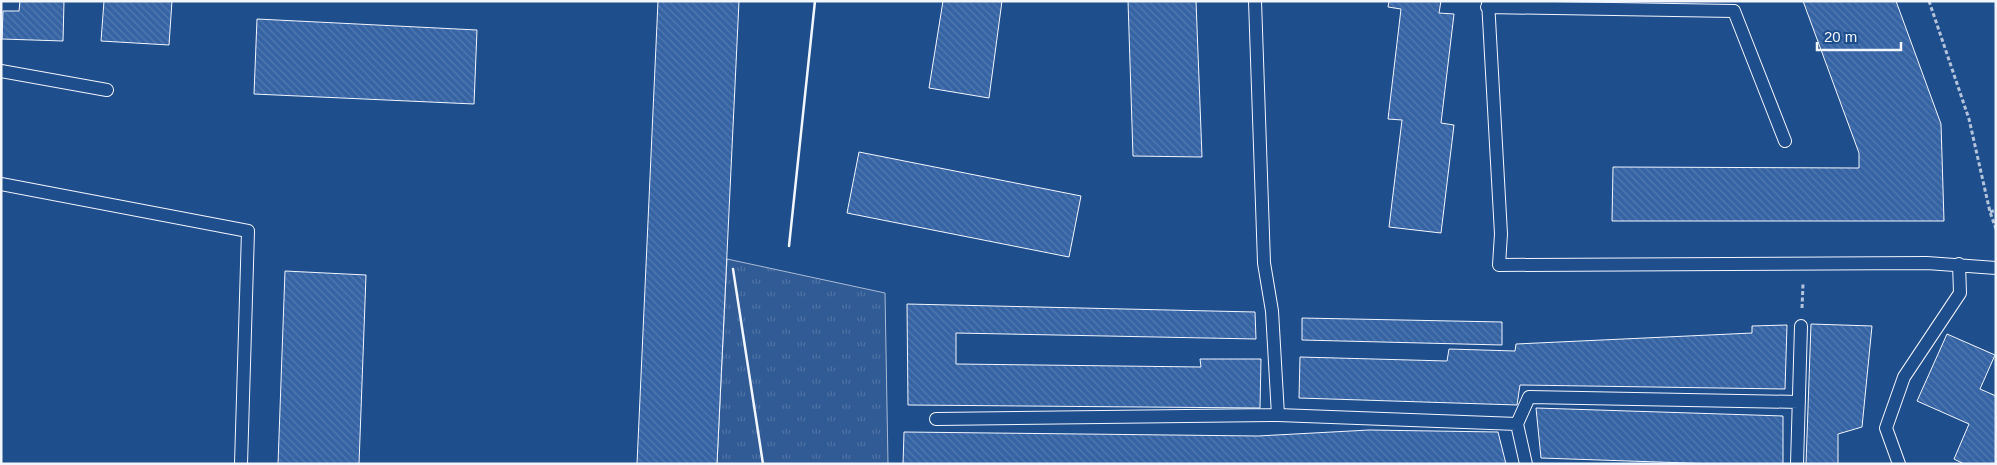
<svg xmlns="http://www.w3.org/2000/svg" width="1997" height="465" font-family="Arial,sans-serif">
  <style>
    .grass { fill: url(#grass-tufts); stroke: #a8bbd7 }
    .building { fill: url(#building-back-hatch); stroke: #f2f6ff }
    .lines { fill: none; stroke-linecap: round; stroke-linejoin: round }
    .lane-casing { stroke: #f2f6ff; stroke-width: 14 }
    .path { stroke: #b3c4dc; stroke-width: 3; stroke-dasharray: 4 2.5; stroke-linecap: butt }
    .lane { stroke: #1f4e8c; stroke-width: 12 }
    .wall { stroke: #f2f6ff; stroke-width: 2.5 }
  </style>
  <defs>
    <pattern id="grass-tufts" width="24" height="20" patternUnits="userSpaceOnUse" patternTransform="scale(1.25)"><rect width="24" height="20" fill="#305b95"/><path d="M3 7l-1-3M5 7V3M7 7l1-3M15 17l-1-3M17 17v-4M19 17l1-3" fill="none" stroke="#4e73a5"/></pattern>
    <pattern id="building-back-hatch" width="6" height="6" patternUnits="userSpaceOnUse" patternTransform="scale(1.25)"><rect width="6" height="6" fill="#3563a3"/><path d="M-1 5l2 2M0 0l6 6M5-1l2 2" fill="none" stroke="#537ab1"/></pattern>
  </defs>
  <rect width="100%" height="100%" fill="#1f4e8c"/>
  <path class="grass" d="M727,259L885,293L888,464H717Z"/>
  <path class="building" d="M20,1H64L63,41L2,39L3,11H19Z
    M104,1H172L169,45L101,41Z
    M658,1H739L717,464H637Z
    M943,1H1002L989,98L929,88Z
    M1128,1H1196L1202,157L1133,156Z
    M1389,1H1441L1439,13L1454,14L1441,123L1454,125L1441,233L1389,227L1402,120L1388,119L1401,9L1388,7Z
    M1803,1H1896L1941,124L1944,221H1612L1613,167L1859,168V153Z
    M257,19L477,30L474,104L254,94Z
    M859,152L1081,196L1069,257L847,213Z
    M285,271L366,275L359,464H278Z
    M907,304L1255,312L1256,339L956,333V364L1201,367L1200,359H1261L1260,408L908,405Z
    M1302,318L1502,322V345L1302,340Z
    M1811,324L1872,326L1862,427L1838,434V464H1806Z
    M1787,325L1785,389L1520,385L1517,405L1299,398L1300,357L1447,361L1449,349L1515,351L1516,344L1752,333V326Z
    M1947,334L1995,355L1980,389L1996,396V464H1964L1954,459L1969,424L1917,401Z
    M1536,408L1783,416V464H1716L1541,458Z
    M1369,430L1498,432L1506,464H903L904,432L1258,436Z"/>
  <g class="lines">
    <g class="lane-casing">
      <path id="lane" d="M1255,1L1264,263L1272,311L1278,415
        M1488,1L1501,234L1499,265L1927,263L1996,268
        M1487,7L1734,11L1785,141
        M1,71L107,90
        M1,184L248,231L241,464
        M936,419L1278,415L1517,424L1526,464
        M1517,424L1529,397L1799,402
        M1797,464L1801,326
        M1899,464L1886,428L1904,377L1960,293L1959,264"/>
    </g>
    <path class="path" d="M1929,1L1969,119L1990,212L1996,229
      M1990,212L1996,210
      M1802,308L1803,284"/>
    <use href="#lane" class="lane"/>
    <path class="wall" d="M789,246L815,1
      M733,269L763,464"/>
  </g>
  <rect width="1997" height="465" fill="none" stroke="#f2f6ff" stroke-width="5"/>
  <path d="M1817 42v8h84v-8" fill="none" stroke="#f2f6ff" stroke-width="2.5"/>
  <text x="1824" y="42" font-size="15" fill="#f2f6ff" stroke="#1f4e8c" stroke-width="4" paint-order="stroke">20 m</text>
</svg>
